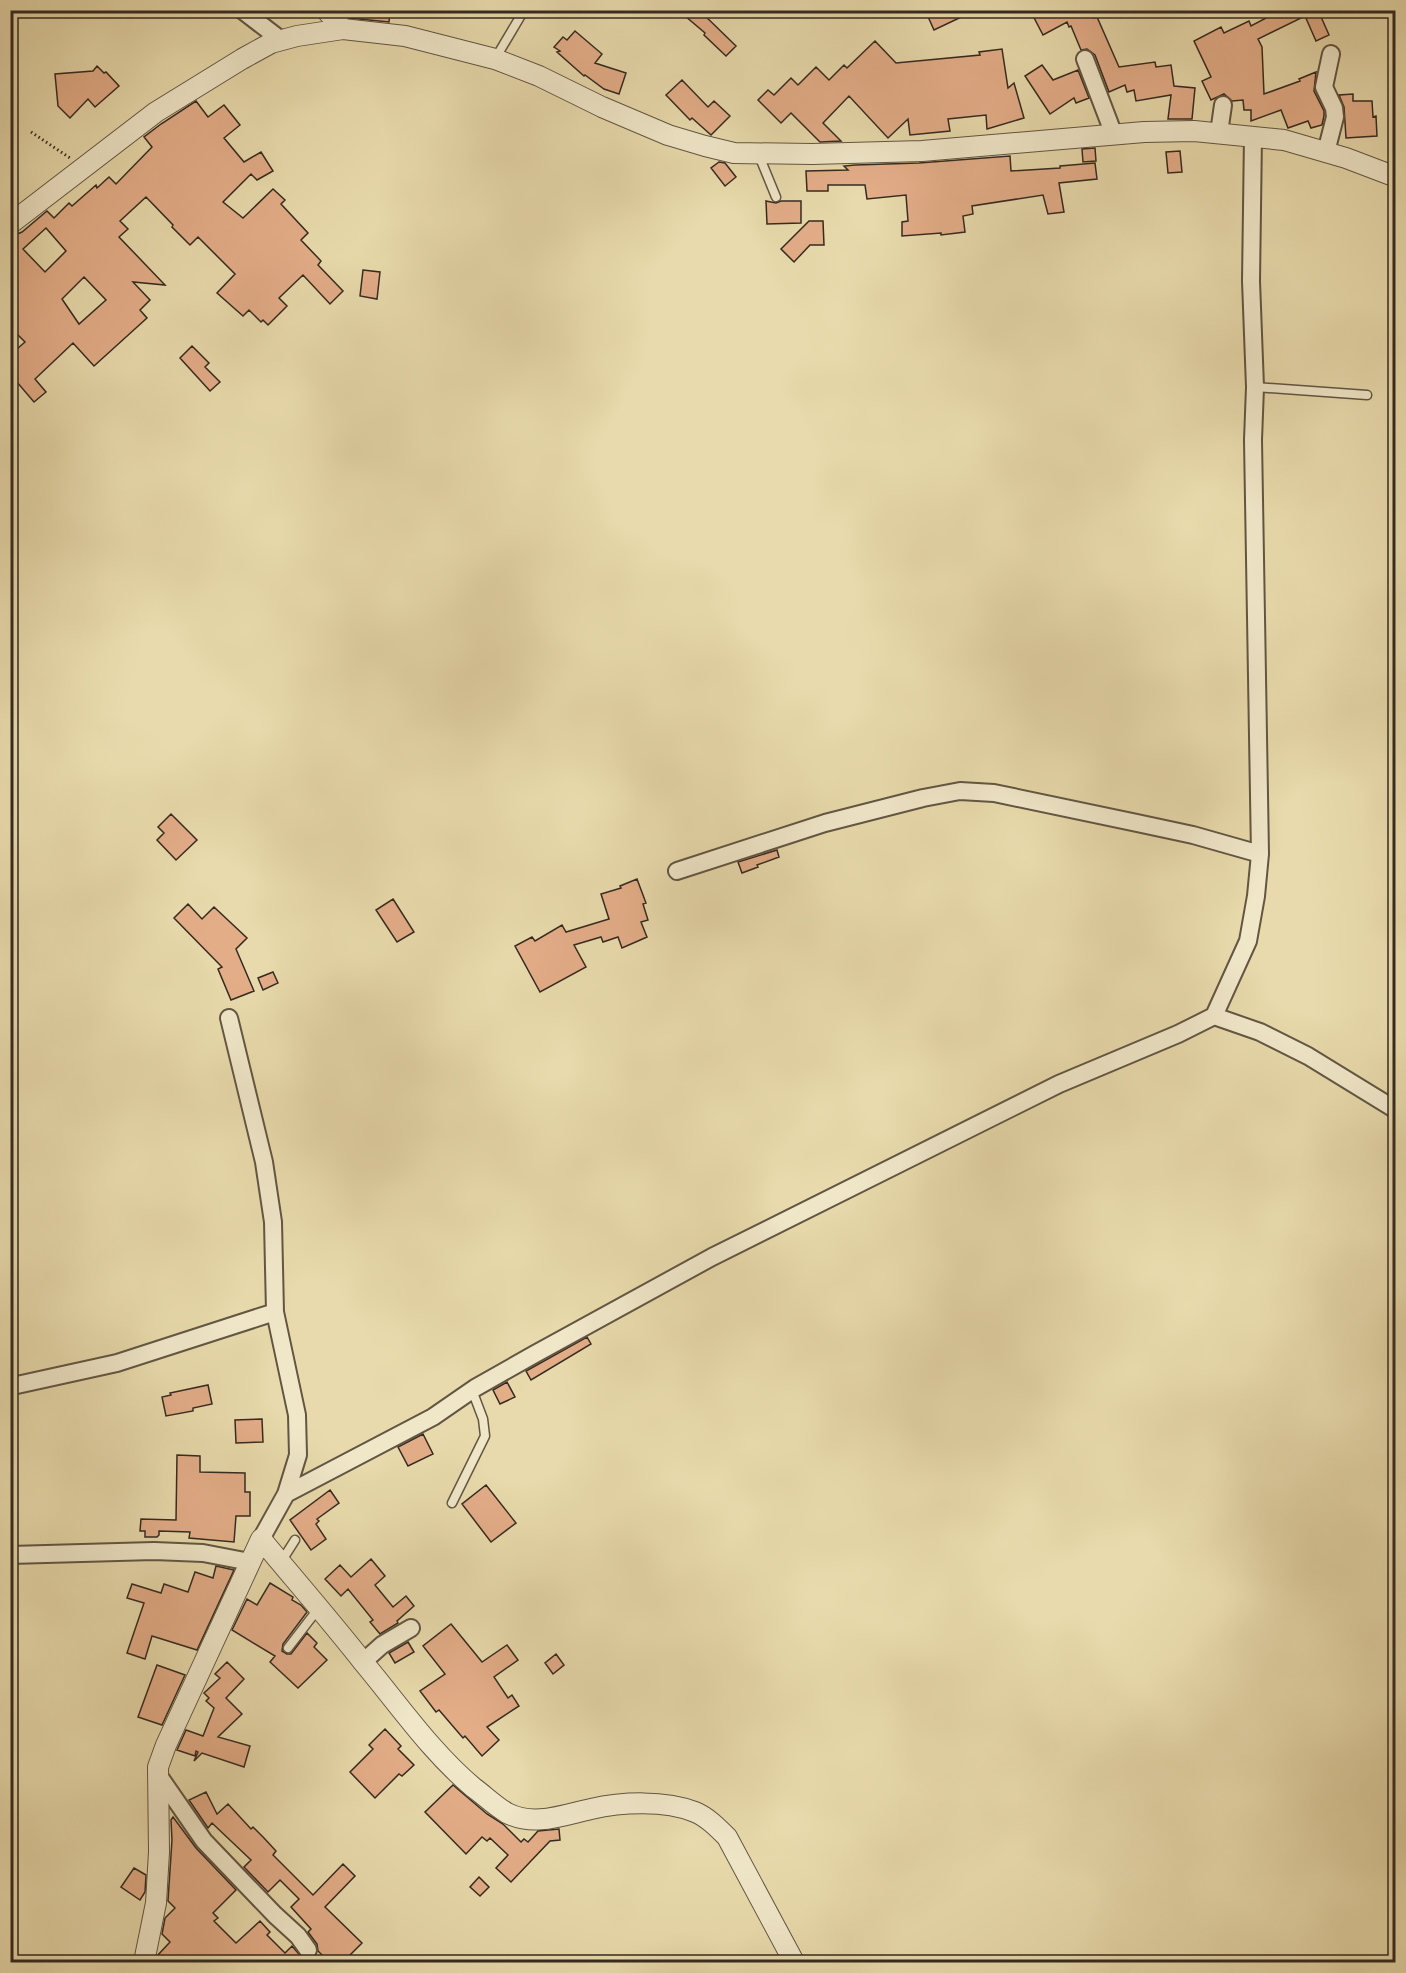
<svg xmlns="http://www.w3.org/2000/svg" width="1406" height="1973" font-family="'IM FELL French Canon',serif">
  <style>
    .building { fill: #e3ad88; stroke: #352a20; stroke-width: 1.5; fill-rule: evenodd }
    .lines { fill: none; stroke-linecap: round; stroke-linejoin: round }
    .service-casing { stroke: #625643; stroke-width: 11 }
    .minor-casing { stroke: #625643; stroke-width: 20 }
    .tertiary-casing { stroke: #625643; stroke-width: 22 }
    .path { stroke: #352a20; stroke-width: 3; stroke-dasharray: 1.5 3; stroke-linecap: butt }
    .service { stroke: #f0e7c9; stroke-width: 8 }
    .minor { stroke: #f0e7c9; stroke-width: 16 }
    .tertiary { stroke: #f0e7c9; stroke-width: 20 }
  </style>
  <rect width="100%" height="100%" fill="#e8daac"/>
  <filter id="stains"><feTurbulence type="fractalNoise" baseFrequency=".00333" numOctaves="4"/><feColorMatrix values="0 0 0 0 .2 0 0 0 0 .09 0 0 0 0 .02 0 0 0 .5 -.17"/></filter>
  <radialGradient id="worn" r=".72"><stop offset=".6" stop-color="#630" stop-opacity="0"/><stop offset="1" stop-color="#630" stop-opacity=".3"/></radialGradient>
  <path class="building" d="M347,10H390L389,22L349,18L347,15Z
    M678,10H699L736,46L726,56L704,35L705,33Z
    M925,10H976L934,30Z
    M1030,10H1091L1094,18L1097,17L1119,67L1155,62L1156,67L1171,65L1174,86L1195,88L1192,119H1168L1171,95L1136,101L1134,90L1127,92L1125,85L1109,92L1095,55L1087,49L1081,50L1071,26L1069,27L1067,22L1043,35Z
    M1281,10H1318L1329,35L1316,41L1305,16L1258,39L1262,47L1264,94L1300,81L1299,79L1316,72L1314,91L1324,111V116L1322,125L1311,128L1308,121L1288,128L1281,110L1251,121V110H1244L1243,100L1232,101L1224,94L1211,100L1202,81L1211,77L1194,41L1221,27L1224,33L1249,21L1251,26Z
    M575,31L602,54L595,63L626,73L619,94L604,89L585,75L584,76L557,52L560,51L554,47L563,37L567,40Z
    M875,41L896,63L980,55L979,52L1002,49L1008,88L1014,83L1024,118L987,129L986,115L948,119L950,131L910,135L908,119L888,138L849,96L823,123L841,141L820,142L791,113L781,123L758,100L768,90L774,95L791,78L798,85L816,67L829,80L844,65L847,68Z
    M1042,65L1053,80L1078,70L1089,98L1076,103L1074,98L1050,114L1025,76Z
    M97,66L104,73L106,72L119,86L95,107L88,99L70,118L58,106L55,74L93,71Z
    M682,80L708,107L714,101L730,116L711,135L692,118L690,120L666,95Z
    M1353,94V101H1372L1373,117L1376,116L1377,136L1346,138L1344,107L1339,95Z
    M196,101L208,117L224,105L240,125L224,138L244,162L261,152L273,171L257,180L251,174L223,202L243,218L273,189L285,200L281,204L308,233L301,240L321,261L318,265L343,291L330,304L303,275L279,298L287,306L268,325L263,320L261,322L249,310L243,316L217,293L235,274L198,237L190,245L172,227L173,225L146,197L120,221L128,229L119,237L165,285L133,282L150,300L140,310L147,318L94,366L73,343L35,379L46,392L34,402L10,374V355L25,342L10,327V237L22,232L47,211L54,218L69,203L72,206L96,185L97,188L109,177L116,184L152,147L144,137L161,124ZM46,228L66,251L45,272L23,249ZM84,277L106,300L79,324L62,299Z
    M1095,148L1096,161L1083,162L1082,149Z
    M1180,151L1182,172L1168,173L1166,152Z
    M1010,156L1011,171L1060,168V166L1095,163L1097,179L1059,183L1064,212L1048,214L1043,195L972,206L973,214L963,216L965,232L941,235V233L902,236V222L908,221L906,195L867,199L865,185H828V191H807L806,171L848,170L844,166L855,165L919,163Z
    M719,162L725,163L736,177L725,186L711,168Z
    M766,201L776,203L781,201H801V223L767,224Z
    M809,221H823L824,245H810L794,262L781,249Z
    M363,270L380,272L377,299L360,296Z
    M192,346L209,363L205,367L220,382L210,391L180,358Z
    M171,814L197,840L176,860L157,840L164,833L158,827Z
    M777,850L779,857L757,865L758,867L742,873L738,862Z
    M637,879L646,903L643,904L648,920L641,922L647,937L622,948L618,937L603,942L601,937L574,945L586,967L540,992L515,946L532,937L535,941L562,925L566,932L609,919L601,894L621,888L620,886Z
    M393,899L414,932L397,942L376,910Z
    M188,904L202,919L214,907L247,938L236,949L254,991L231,1000L218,969L222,967L174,918Z
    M273,972L278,983L263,990L258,978Z
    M587,1337L591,1344L531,1380L526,1371Z
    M507,1382L515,1397L500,1404L493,1390Z
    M208,1385L212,1404L193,1408V1411L166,1416L162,1397L171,1395L170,1393Z
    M262,1419L263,1442L236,1443L235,1420Z
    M423,1434L433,1454L408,1466L398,1447Z
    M177,1455L200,1456V1472L245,1473V1492H250V1516H236L234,1542L189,1538L190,1532L159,1531V1535L157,1537H145V1531H140L141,1519L176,1520Z
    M486,1485L516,1523L491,1542L462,1504Z
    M330,1490L339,1503L317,1519L319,1521L316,1524L326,1539L311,1550L290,1520Z
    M371,1559L385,1576L375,1585L393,1607L406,1596L414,1606L397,1621L398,1623L380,1634L370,1622L373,1620L348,1589L341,1596L325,1579L340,1565L351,1577Z
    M216,1566L234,1570L197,1650L152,1636L145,1659L127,1653L144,1603L127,1598L132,1584L161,1593L164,1584L188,1592L195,1572L213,1578Z
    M270,1583L293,1597L292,1600L301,1605L307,1612L283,1644L282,1651L287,1654H291L307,1633L317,1643L314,1647L327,1660L298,1688L270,1662L275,1656L232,1630L247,1599L257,1605Z
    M451,1624L482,1662L507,1645L518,1660L494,1677L508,1698L512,1695L519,1706L487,1727L499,1740L482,1756L465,1736L463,1738L439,1710L436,1712L420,1691L445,1674L423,1646Z
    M408,1642L414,1652L395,1663L389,1653Z
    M556,1654L564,1665L553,1674L545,1663Z
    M227,1662L244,1679L226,1698L242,1714L218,1737L250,1746L244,1767L202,1753L194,1761L198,1752L196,1751L195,1756L177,1750L186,1730L203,1736L214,1708L206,1701L209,1698L204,1693L220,1678L215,1674Z
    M157,1665L185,1675L162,1725L138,1717Z
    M385,1729L401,1746L398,1749L414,1765L402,1776L399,1774L375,1798L350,1772L373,1749L369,1745Z
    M453,1785L487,1814L503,1824L521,1842L524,1839L528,1842L538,1831L559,1829L560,1840L550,1841L511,1882L496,1868L508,1855L490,1838L487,1841L482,1837L466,1854L425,1812Z
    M206,1792L217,1814L228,1804L251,1829L253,1827L264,1838L276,1851L273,1855L313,1895L343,1864L355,1876L325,1907L362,1943L343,1962H329L318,1951L317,1944L308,1932L311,1929L291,1907L299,1899L280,1880L268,1892L244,1867L251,1860L212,1823L208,1828L189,1800Z
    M173,1817L196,1848L236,1890L213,1913L218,1918L214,1921L236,1943L260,1921L270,1932L267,1935L285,1953L292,1946L304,1960L301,1962H156L158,1955L170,1942L162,1934L165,1918L175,1908L168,1901L172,1840L171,1820Z
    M134,1868L146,1875L145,1892L140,1900L121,1887Z
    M479,1877L489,1887L480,1896L470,1887Z"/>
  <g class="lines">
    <g class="service-casing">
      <path id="service" d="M495,59L520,17
        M758,153L776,197
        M1255,387L1367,395
        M452,1503L485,1436L483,1419L472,1390
        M281,1562L295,1540
        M288,1648L318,1609"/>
    </g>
    <g class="minor-casing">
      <path id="minor" d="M242,10L281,40
        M1085,59L1114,135
        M1219,133L1223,105
        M1326,152L1335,117L1334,108L1324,87L1331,54
        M677,871L825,823L923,798L960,791L994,793L1137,823L1193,835L1260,854
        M1214,1016L1260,1032L1308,1056L1396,1110
        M229,1018L264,1162L273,1222L275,1312L297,1415L298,1455L286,1494
        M10,1384L17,1385L117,1363L275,1312
        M261,1539L286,1494L433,1417L475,1388L535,1354L712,1257L1059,1084L1178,1034L1214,1016L1248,941L1256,896L1260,854L1253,440L1255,387L1251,281L1253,136
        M10,1555L154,1551L203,1553L250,1562
        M363,1662L382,1645L411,1628
        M159,1776L204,1841L275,1915L298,1936L308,1950"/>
    </g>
    <g class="tertiary-casing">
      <path id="tertiary" d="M326,10L343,29
        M10,224L156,112L242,59L271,43L297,36L343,29L405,36L495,59L539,76L602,107L668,135L705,146L734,153L812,154L922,151L1144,132L1194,131L1284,140L1346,158L1396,177
        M144,1962L156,1903L159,1852L158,1767L166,1745L261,1539C295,1580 330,1620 363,1662C399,1705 431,1752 474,1788C485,1796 495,1806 507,1813C534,1827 563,1815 591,1809C622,1802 665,1800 695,1812C707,1817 717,1827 727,1837L794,1962"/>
    </g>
    <path class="path" d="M31,132L70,158"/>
    <use href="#service" class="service"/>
    <use href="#minor" class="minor"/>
    <use href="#tertiary" class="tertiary"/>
  </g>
  <rect width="1406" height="1973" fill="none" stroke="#e8daac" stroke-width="36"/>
  <rect x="12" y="12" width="1382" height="1949" fill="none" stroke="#352a20" stroke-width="3"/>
  <rect x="18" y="18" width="1370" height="1937" fill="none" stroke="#352a20" stroke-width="1.5"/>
  <rect width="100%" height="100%" filter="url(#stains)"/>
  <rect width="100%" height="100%" fill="url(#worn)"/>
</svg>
